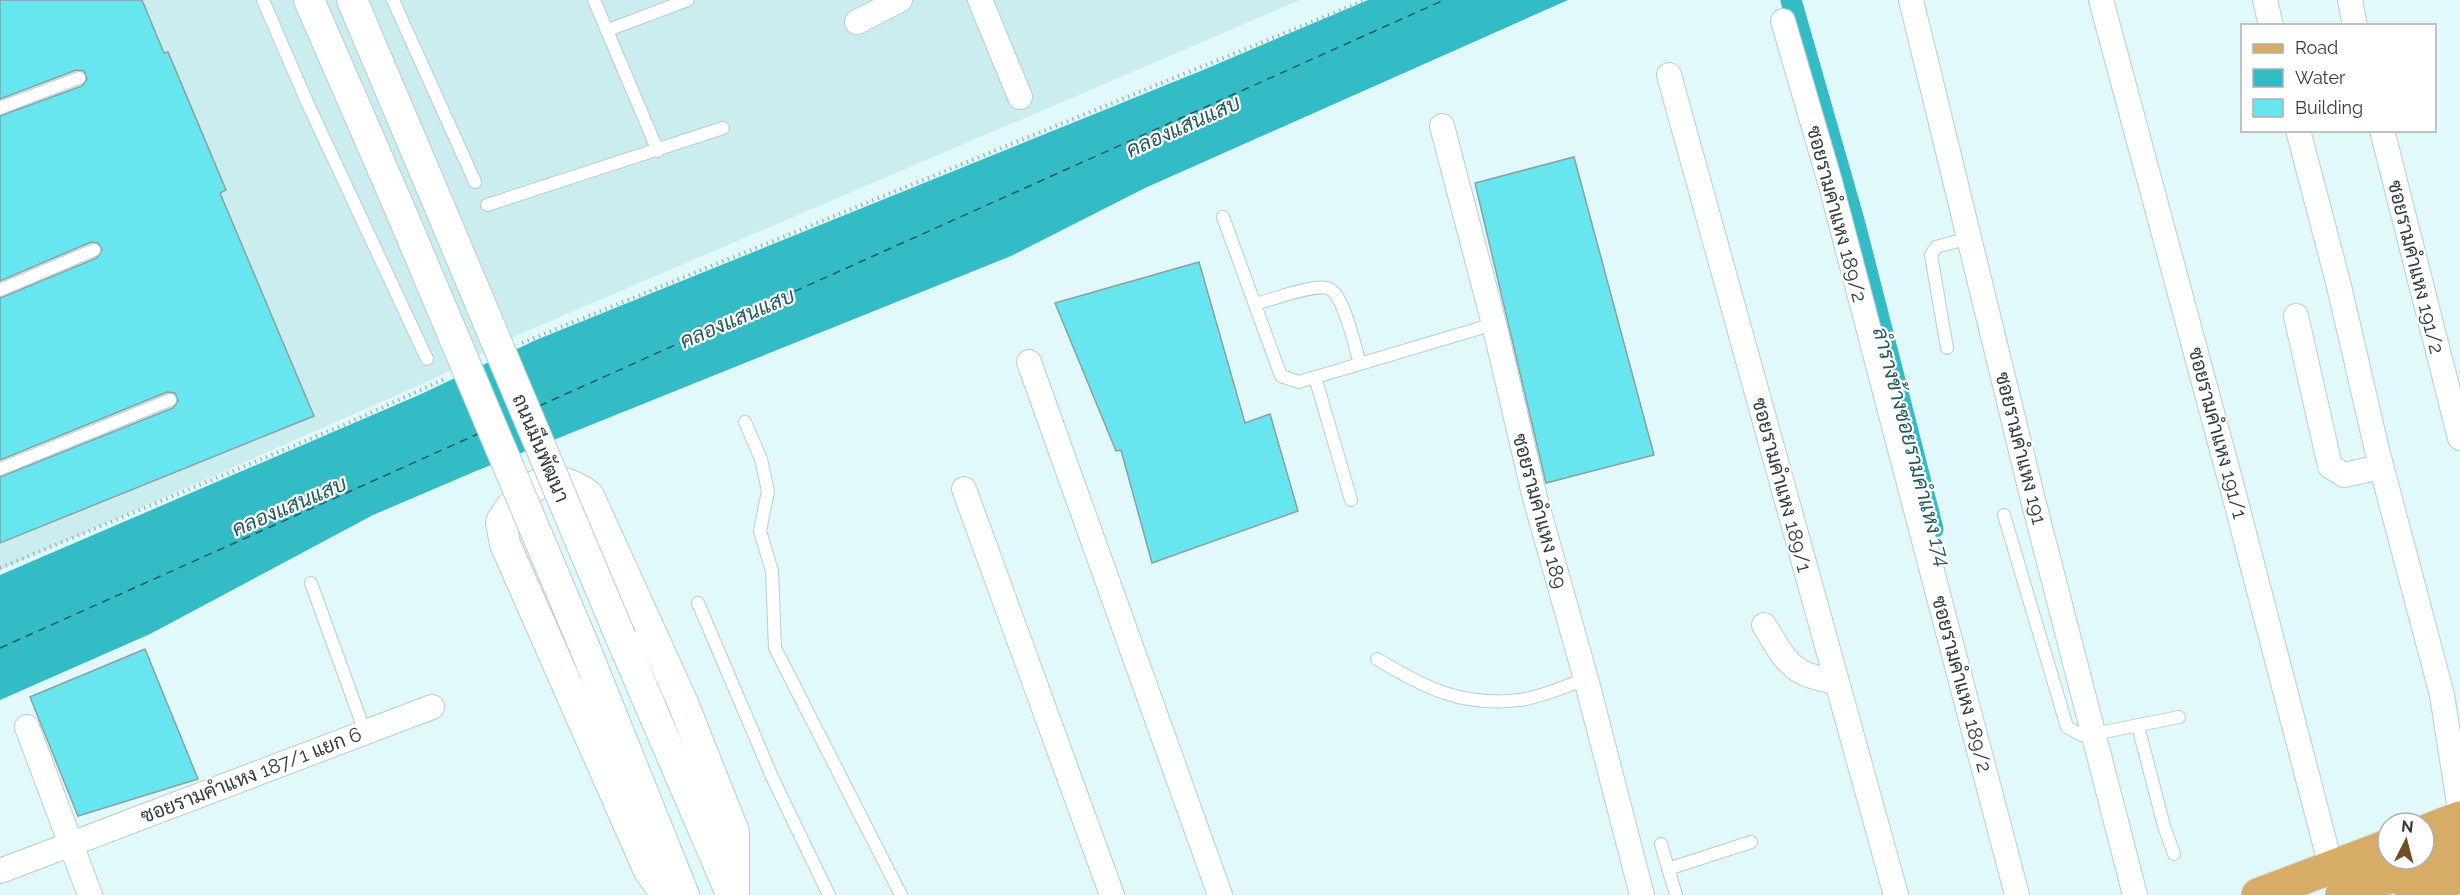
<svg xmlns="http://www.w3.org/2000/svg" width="2460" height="895" font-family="Raleway,Sarabun,sans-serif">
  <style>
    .built { fill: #ccedef }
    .water { fill: #33bcc6 }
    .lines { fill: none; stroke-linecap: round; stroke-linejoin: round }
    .canal { stroke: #33bcc6; stroke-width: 21 }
    .ferry { stroke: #235a5e; stroke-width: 1.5; stroke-dasharray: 8 6; stroke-linecap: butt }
    .building { fill: #67e6f0; stroke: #8aa0a2; stroke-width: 1.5 }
    .service-casing { stroke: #b8cfd1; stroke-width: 14 }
    .minor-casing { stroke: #b8cfd1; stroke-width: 26 }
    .tertiary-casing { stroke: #b8cfd1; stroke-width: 32 }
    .primary-casing { stroke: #d6d8d8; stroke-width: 35 }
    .path { stroke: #a3b6b7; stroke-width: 4; stroke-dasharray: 1.5 4.5; stroke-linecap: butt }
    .service { stroke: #fff; stroke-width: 12 }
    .minor { stroke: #fff; stroke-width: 24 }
    .tertiary { stroke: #fff; stroke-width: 30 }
    .primary { stroke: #d7ac67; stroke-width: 33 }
    .tertiary-bridge-casing { stroke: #b8cfd1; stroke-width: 32; stroke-linecap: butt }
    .tertiary-bridge { stroke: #fff; stroke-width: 30 }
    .labels { text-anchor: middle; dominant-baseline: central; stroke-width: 4.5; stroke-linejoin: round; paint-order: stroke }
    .street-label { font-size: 20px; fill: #333d3d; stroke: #fff }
    .water-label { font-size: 21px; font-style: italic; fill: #235a5e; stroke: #fff }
  </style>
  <rect width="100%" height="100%" fill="#e1f9fb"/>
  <path class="built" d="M0,0H1300L518,335L429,381L0,570Z"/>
  <path class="water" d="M1368,0H1568L1145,188L1011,256L476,471L373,515L150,634L0,700V575L419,395L536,340L1203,70Z"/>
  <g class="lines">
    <path class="canal" d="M1791,0L1855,224L1933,529"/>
    <path class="ferry" d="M539,406L1444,0
      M0,648L480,433"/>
  </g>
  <path class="building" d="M0,0H142L164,53L168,52L226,190L220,193L314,416L0,543V477L173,408L178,401L175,393L167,392L0,460V298L97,258L102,250L98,243L91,242L0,281V116L82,86L87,79L84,71L76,70L0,99Z
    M1574,157L1654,455L1546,483L1475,183Z
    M1199,262L1245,423L1270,414L1298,511L1152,563L1121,450L1116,451L1055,303Z
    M145,649L198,779L78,816L30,697Z"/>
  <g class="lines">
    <g class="service-casing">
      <path id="service" d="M263,0L307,102L427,359
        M393,0L475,182
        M594,0L658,151
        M608,30L688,0
        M0,108L79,78
        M487,205L723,128
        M1223,217L1281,376L1299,382L1494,324
        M0,290L94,250
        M1255,304C1272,300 1312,284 1328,288C1344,293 1355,348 1360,364
        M1947,348L1931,255L1936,247L1969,238
        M1315,377L1351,500
        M745,422L761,459L768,491L760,531L772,571L775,648L901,895
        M0,469L170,400
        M2004,515L2067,727L2081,735L2094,734L2179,717
        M311,583L365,732
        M698,603L773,779L829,895
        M1377,659C1426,688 1461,707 1520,700C1542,697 1565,686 1586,679
        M2138,726L2164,826L2174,854
        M1661,844L1676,895
        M1668,869L1751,842"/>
    </g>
    <g class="minor-casing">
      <path id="minor" d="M980,0L1020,97
        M1911,0L2033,500L2135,895
        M2101,0L2231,483L2331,867
        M2265,0L2271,26
        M2350,0L2355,26
        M1783,21L1830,182L2017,895
        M857,22L900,0
        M1669,75L1896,895
        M1442,126L1494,324L1535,498L1586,679L1642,895
        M2298,130L2338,282L2377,450L2442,695L2460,810
        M2382,130L2460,438
        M2296,316L2330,466L2344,475L2381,467
        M1029,362L1220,895
        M964,489L1112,895
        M1764,625C1787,663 1791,675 1837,682
        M27,727L90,895
        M0,871L432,707"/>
    </g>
    <g class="tertiary-casing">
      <path id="tertiary" d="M309,0L399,207
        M352,0L438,203
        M621,638L729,889
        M587,653L684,895
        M667,895L649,871L505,544L501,522C523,485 551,467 589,496L683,703L734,832V895"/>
    </g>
    <g class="primary-casing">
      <path id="primary" d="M2424,832L2460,818
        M2258,895L2388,846
        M2342,895L2460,850
        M2411,895L2460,876"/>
    </g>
    <path class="path" d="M522,343L1366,0
      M0,568L346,424L447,378"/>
    <use href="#service" class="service"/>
    <use href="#minor" class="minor"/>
    <use href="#tertiary" class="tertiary"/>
    <use href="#primary" class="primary"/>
    <g class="tertiary-bridge-casing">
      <path id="tertiary-bridge" d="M438,203L621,638
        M399,207L587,653"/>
    </g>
    <use href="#tertiary-bridge" class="tertiary-bridge"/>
  </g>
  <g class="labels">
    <g class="street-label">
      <text transform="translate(1837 214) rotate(75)">ซอยรามคำแหง 189/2</text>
      <text transform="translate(2416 267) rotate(76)">ซอยรามคำแหง 191/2</text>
      <text transform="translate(2218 433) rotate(75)">ซอยรามคำแหง 191/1</text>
      <text transform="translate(541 448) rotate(67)">ถนนมีนพัฒนา</text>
      <text transform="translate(2021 448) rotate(76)">ซอยรามคำแหง 191</text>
      <text transform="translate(1782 485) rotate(75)">ซอยรามคำแหง 189/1</text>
      <text transform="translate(1540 511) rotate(75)">ซอยรามคำแหง 189</text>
      <text transform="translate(1962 684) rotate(75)">ซอยรามคำแหง 189/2</text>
      <text transform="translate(251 775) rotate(-21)">ซอยรามคำแหง 187/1 แยก 6</text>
    </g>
    <g class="water-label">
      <text transform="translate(1183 126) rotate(-24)">คลองแสนแสบ</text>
      <text transform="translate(737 318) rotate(-23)">คลองแสนแสบ</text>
      <text transform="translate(1912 447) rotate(75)">ลำรางข้างซอยรามคำแหง 174</text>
      <text transform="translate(289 506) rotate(-23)">คลองแสนแสบ</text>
    </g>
  </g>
  <rect x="2241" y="24" width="195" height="108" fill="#ffffff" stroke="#adb1b1" stroke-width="1.5"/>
  <rect x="2253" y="44" width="30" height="9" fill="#d7ac67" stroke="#adb1b1" stroke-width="1.5"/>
  <text x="2295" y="54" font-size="18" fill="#333d3d">Road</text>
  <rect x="2253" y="69" width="30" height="18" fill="#33bcc6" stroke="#adb1b1" stroke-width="1.5"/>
  <text x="2295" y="84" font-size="18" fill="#333d3d">Water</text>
  <rect x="2253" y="99" width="30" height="18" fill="#67e6f0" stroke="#adb1b1" stroke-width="1.5"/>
  <text x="2295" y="114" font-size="18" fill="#333d3d">Building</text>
  <g transform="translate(2406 841) rotate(6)"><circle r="28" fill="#ffffff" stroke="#adb1b1" stroke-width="1.5"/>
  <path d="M0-4.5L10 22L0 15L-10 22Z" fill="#704e26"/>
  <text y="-9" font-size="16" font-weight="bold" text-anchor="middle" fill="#333d3d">N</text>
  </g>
</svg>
